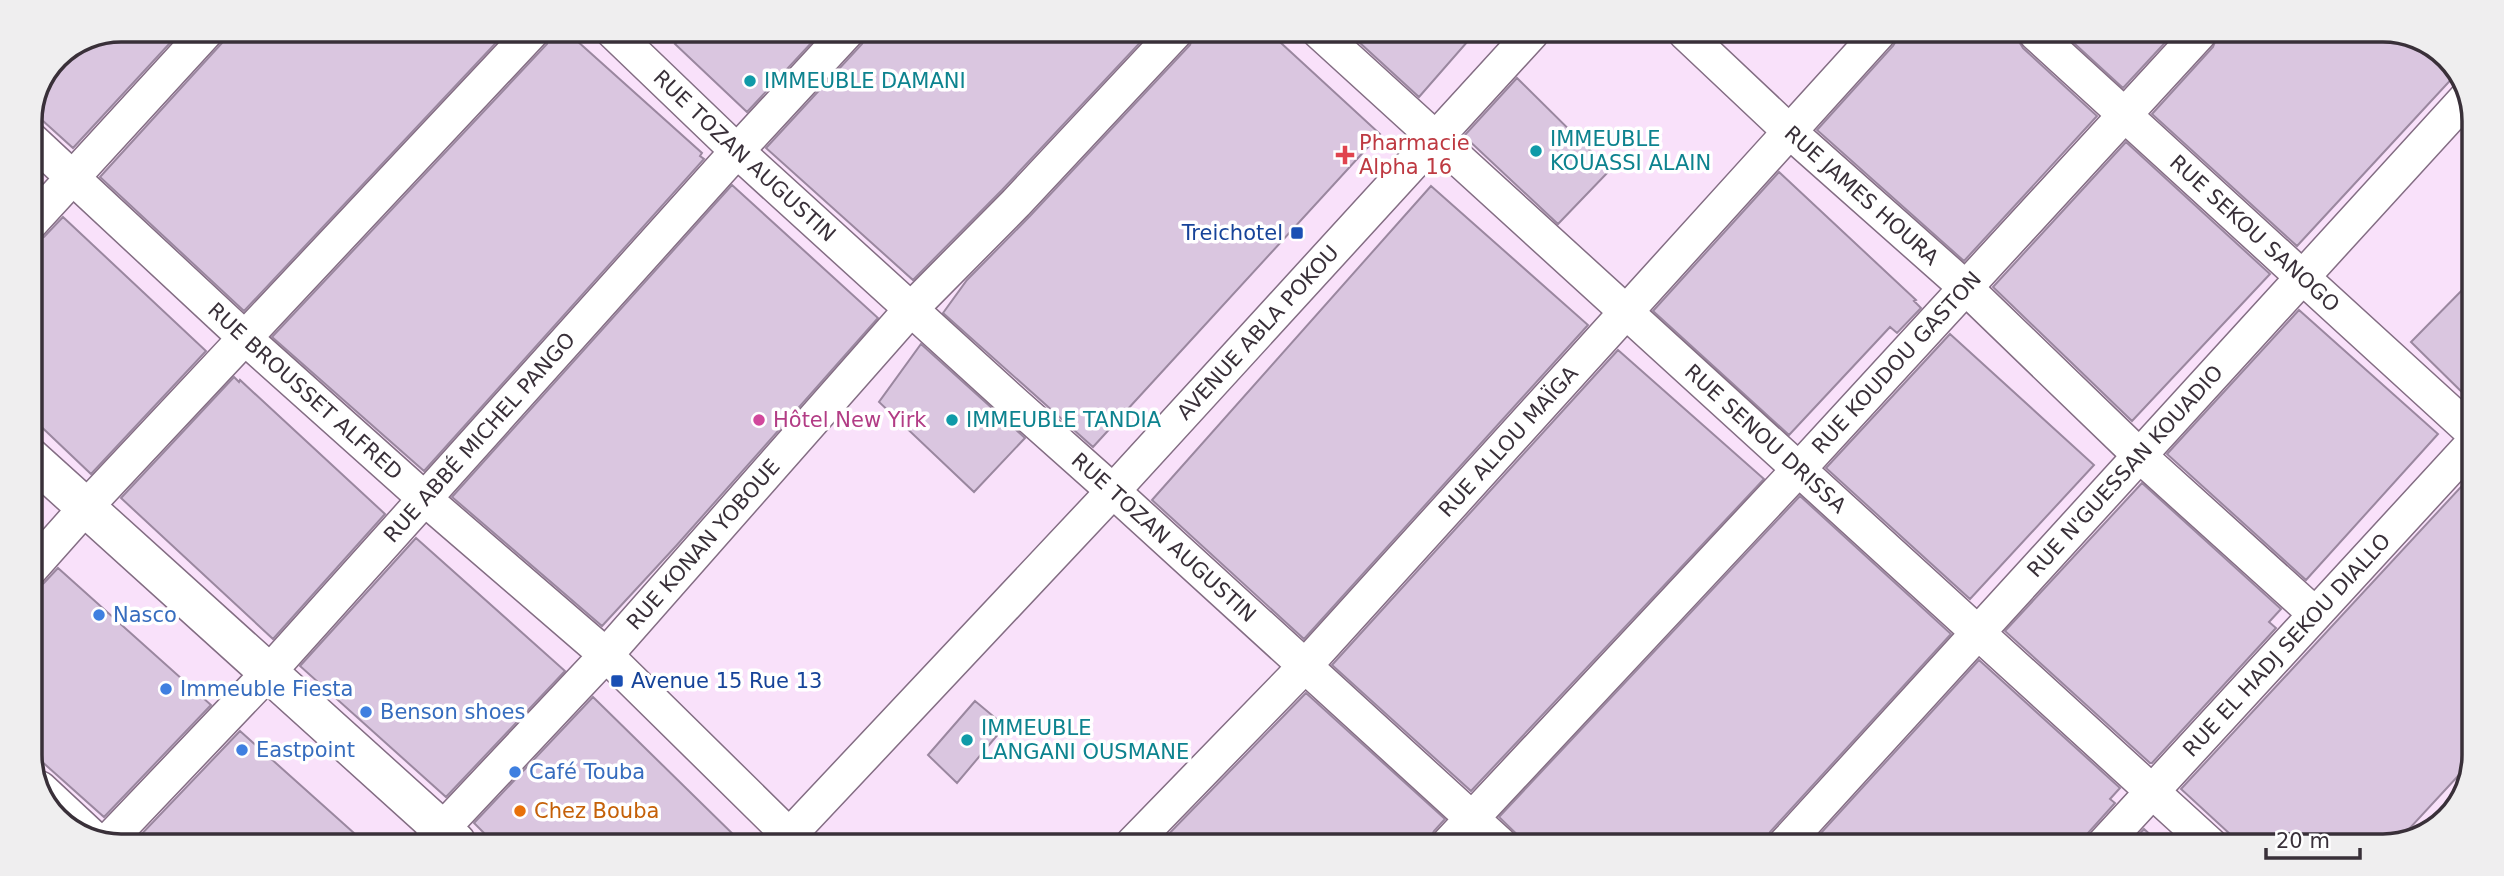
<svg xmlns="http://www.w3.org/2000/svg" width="2504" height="876" font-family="'DejaVu Sans',sans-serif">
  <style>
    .building { fill: #dac6e0; stroke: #9a879f; stroke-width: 2 }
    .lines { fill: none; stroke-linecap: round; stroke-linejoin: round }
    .minor-casing { stroke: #836d83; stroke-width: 36 }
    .tertiary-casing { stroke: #836d83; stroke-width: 41 }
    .minor { stroke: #fff; stroke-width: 33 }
    .tertiary { stroke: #fff; stroke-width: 38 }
    .culture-dot { fill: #0f9aa8; stroke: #fff; stroke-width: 2.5 }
    .health-dot { fill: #e0444e; stroke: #fff; stroke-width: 2.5 }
    .transit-dot { fill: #1a4fb4; stroke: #fff; stroke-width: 2.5 }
    .hotel-dot { fill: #d1479c; stroke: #fff; stroke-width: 2.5 }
    .shop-dot { fill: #3f7fe0; stroke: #fff; stroke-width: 2.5 }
    .food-dot { fill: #e8710a; stroke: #fff; stroke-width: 2.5 }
    .labels { text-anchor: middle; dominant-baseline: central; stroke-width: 7; stroke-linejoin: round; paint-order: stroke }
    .culture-label { font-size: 21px; fill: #0d838f; stroke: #fff; text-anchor: start }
    .health-label { font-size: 21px; fill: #be3a42; stroke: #fff; text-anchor: start }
    .street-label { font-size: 21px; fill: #393039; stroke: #fff }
    .transit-label { font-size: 21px; fill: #164399; stroke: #fff; text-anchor: end }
    .hotel-label { font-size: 21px; fill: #b23c85; stroke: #fff; text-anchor: start }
    .shop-label { font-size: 21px; fill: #366cbe; stroke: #fff; text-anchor: start }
    .food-label { font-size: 21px; fill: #c56008; stroke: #fff; text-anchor: start }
    .rim { fill: none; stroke: #393039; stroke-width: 3.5 }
  </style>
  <rect width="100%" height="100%" fill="#f9e1fa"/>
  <path class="building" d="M122,30H182L73,148L32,111L57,56Z
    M227,30L507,31L244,311L100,177L222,43Z
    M552,31H566L702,153L700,156L704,159L424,471L272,337L547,44Z
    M688,31H806L814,40L747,112L675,44Z
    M868,31L1150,32L1002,190L913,280L766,148L862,44Z
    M1195,32H1269L1380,134L1093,447L943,313L967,280L1030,216L1190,45Z
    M1348,32H1387L1475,33L1419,97Z
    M1901,33L2017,34L2018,40L2023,48L2097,116L1964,261L1817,130L1893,46Z
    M2064,34H2173L2123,88Z
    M2218,34H2412L2455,65L2458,72L2297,246L2152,114L2213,47Z
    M1517,78L1610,170L1558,224L1464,136Z
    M2126,142L2270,274L2132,421L1993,287Z
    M1779,172L1916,300L1914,301L1921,308L1897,333L1890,327L1789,435L1653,311Z
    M732,185L878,318L676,546L602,626L452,497Z
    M1431,186L1588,325L1304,639L1152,500Z
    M63,217L206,351L91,474L30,416V244L44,237Z
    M2473,279L2472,355V402L2411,342Z
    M2299,310L2438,434L2306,580L2167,454Z
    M1950,334L2094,465L1970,599L1826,468Z
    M921,344L1025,438L974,492L879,402Z
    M1618,350L1764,479L1471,791L1332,665Z
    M234,377L239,382L240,380L385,514L273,639L121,498Z
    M2472,475L2470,763L2398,841L2383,846H2243L2181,789Z
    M2142,483L2281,609L2269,622L2276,628L2152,763H2150L2005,631Z
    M1800,496L1951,634L1770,832L1765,845L1527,844L1499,817Z
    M416,538L565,671L446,797L300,666Z
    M58,568L211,705L104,817L30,751V589L37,588L44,583Z
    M1979,660L2120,788L2110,799L2115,803L2088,833L2083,846L1810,845Z
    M1306,693L1445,819L1434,831L1427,844H1159Z
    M593,697L742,843L493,842L474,823Z
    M975,701L1005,726L957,783L928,755Z
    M240,731L364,842H134Z
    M2144,829L2163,846H2128Z"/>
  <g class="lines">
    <g class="minor-casing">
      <g id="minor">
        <path id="s1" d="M612,31L737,151L1013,402L1113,491L1500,844"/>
        <path id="s2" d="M1319,32L2212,846"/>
        <path id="s3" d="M1685,33L1790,132L1966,288L2140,456L2315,614"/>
        <path id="s4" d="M2036,34L2472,432"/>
        <path id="s5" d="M30,138L246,339L425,499L606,655L797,843"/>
        <path d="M30,224L208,30"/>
        <path d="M30,570L86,507L533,31"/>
        <path d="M40,788L98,842"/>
        <path id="s6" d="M107,842L269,672L737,151L848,31"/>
        <path id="s7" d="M430,842L606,655L911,309L1016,203L1176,32"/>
        <path id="s8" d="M782,843L1113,491L1532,33"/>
        <path id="s9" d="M1132,844L1305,666L1879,33"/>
        <path id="s10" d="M1448,844L1798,470L2199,34"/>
        <path id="s11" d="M1784,845L2467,97"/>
        <path id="s12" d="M2102,846L2472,444"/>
      </g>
    </g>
    <g class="tertiary-casing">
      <path id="tertiary" d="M30,457L456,842"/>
    </g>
    <use href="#minor" class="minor"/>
    <use href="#tertiary" class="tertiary"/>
  </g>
  <g class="culture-dot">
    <circle cx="750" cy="81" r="7"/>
    <circle cx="1536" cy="151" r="7"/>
    <circle cx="952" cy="420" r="7"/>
    <circle cx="967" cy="740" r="7"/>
  </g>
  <path class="health-dot" d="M1341.5 144.5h7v7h7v7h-7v7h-7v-7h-7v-7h7z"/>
  <g class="transit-dot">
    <rect x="1290" y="226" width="14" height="14" rx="3.5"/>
    <rect x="610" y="674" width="14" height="14" rx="3.5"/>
  </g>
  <circle class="hotel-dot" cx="759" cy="420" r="7"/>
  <g class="shop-dot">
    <circle cx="99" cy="615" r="7"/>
    <circle cx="166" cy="689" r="7"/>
    <circle cx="366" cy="712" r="7"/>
    <circle cx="242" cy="750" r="7"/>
    <circle cx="515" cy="772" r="7"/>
  </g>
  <circle class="food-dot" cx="520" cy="811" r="7"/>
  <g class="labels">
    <g class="culture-label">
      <text x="764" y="81">IMMEUBLE DAMANI</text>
      <text x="1550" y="139">IMMEUBLE<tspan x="1550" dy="24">KOUASSI ALAIN</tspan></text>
      <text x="966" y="420">IMMEUBLE TANDIA</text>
      <text x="981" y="728">IMMEUBLE<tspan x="981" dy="24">LANGANI OUSMANE</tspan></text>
    </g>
    <g class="health-label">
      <text x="1359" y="143">Pharmacie<tspan x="1359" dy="24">Alpha 16</tspan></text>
    </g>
    <g class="street-label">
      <text stroke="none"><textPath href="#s1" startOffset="182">RUE TOZAN AUGUSTIN</textPath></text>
      <text stroke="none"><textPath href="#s3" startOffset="240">RUE JAMES HOURA</textPath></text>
      <text stroke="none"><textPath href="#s4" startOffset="296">RUE SEKOU SANOGO</textPath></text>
      <text stroke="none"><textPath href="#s8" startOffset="698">AVENUE ABLA POKOU</textPath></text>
      <text stroke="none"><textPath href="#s10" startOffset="658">RUE KOUDOU GASTON</textPath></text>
      <text stroke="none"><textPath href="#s5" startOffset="374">RUE BROUSSET ALFRED</textPath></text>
      <text stroke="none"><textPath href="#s6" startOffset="550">RUE ABBÉ MICHEL PANGO</textPath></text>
      <text stroke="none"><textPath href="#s2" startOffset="604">RUE SENOU DRISSA</textPath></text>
      <text stroke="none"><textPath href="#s9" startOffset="551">RUE ALLOU MAÏGA</textPath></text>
      <text stroke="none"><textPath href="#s11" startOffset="506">RUE N'GUESSAN KOUADIO</textPath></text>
      <text stroke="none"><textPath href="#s1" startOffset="749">RUE TOZAN AUGUSTIN</textPath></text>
      <text stroke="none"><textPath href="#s7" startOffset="404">RUE KONAN YOBOUE</textPath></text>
      <text stroke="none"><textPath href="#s12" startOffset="273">RUE EL HADJ SEKOU DIALLO</textPath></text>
    </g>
    <g class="transit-label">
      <text x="1283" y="233">Treichotel</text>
      <text x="631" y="681" text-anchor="start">Avenue 15 Rue 13</text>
    </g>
    <g class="hotel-label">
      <text x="773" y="420">Hôtel New Yirk</text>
    </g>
    <g class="shop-label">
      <text x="113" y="615">Nasco</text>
      <text x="180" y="689">Immeuble Fiesta</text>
      <text x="380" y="712">Benson shoes</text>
      <text x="256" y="750">Eastpoint</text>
      <text x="529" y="772">Café Touba</text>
    </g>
    <g class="food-label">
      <text x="534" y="811">Chez Bouba</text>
    </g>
  </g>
  <path d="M0 0H2504V876H0ZM121 42H2383A79 79 0 0 1 2462 121V755A79 79 0 0 1 2383 834H121A79 79 0 0 1 42 755V121A79 79 0 0 1 121 42Z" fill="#efeeef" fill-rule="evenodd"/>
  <path class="rim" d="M121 42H2383A79 79 0 0 1 2462 121V755A79 79 0 0 1 2383 834H121A79 79 0 0 1 42 755V121A79 79 0 0 1 121 42Z"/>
  <path d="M2266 848v10h94v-10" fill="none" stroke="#393039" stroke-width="3.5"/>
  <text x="2276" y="848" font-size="21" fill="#393039" stroke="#ffffff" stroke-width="5" paint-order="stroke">20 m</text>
</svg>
